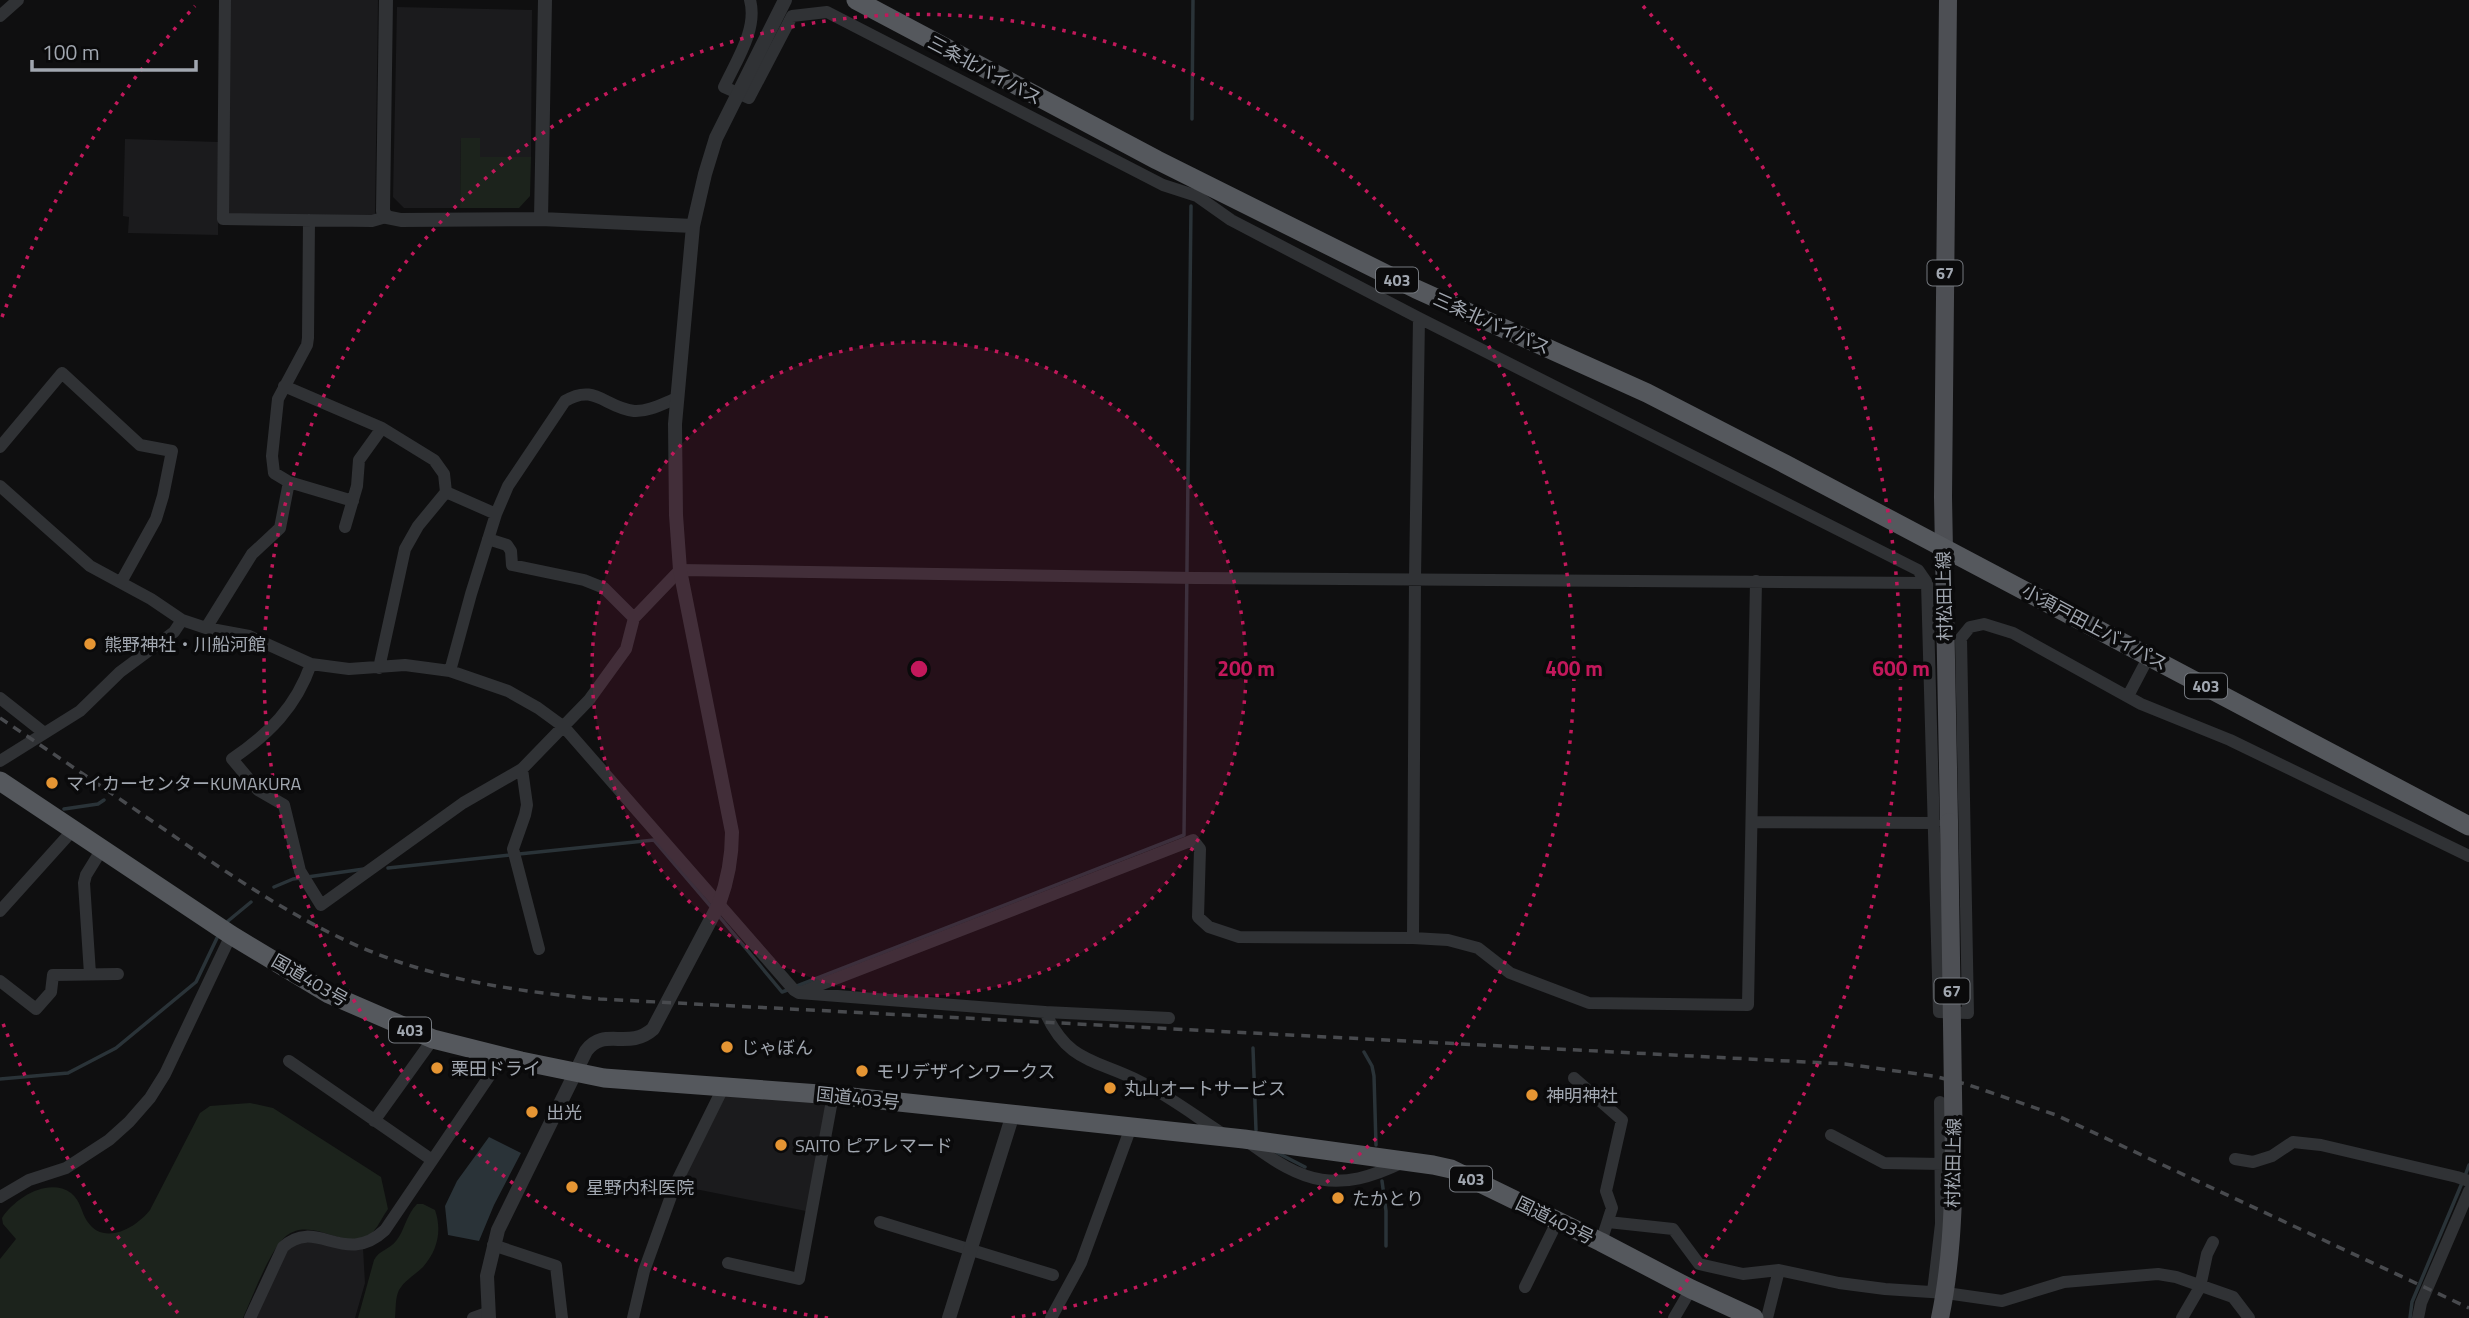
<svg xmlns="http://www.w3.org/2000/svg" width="2469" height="1318" font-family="'Titillium Web','Noto Sans JP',sans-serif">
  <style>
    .built { fill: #1b1b1d }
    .green { fill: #1c231c }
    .water { fill: #2a3338 }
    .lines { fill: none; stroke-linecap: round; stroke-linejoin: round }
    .stream { stroke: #2a3338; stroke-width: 3.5 }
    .minor { stroke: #303235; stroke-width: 12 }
    .tertiary { stroke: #303235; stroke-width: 14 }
    .primary { stroke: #4d4f54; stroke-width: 18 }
    .trunk { stroke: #55585d; stroke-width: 19 }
    .rail { stroke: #484a4e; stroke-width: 3.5; stroke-dasharray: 9 7; stroke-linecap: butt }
    .primary-bridge { stroke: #4d4f54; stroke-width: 18 }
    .ring { fill: none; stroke: #c2185b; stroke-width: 3.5; stroke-dasharray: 3.5 7 }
    .poi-dot { fill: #e59533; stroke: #0a0a0b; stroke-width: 2.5 }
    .labels { text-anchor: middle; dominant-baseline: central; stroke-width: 7; stroke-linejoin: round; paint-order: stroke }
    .shield { fill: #0a0a0b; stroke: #74787e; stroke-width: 2 }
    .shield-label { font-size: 16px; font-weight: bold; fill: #a1a7b0 }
    .street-label { font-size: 18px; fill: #a1a7b0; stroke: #0a0a0b }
    .poi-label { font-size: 18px; fill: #a1a7b0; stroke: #0a0a0b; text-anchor: start }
    .centre { fill: #c2185b; stroke: #0a0a0b; stroke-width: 3.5 }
    .ring-label { font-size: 21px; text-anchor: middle; font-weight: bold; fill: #c2185b; stroke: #0a0a0b; stroke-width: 7; stroke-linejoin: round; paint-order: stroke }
  </style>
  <rect width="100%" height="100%" fill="#0f0f10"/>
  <path class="built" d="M230,0H378L375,216L227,215Z
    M397,7L532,10L531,157H480L461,138L460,208H404L393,197Z
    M125,139L218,142V235L128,233L129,217L123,216Z
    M724,1086L833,1095L811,1212L675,1185Z
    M300,1239L363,1248L365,1283L355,1318H253L285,1249Z"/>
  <path class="green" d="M461,138H480V157H531L530,196L519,208H460Z
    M250,1103L273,1108L381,1177L388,1209C383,1216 379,1225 373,1232C350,1256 313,1214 286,1236C270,1249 252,1298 243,1318H0V1259L16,1239L3,1224L2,1218C15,1198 48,1177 71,1193C81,1201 81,1212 87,1221C104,1247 137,1227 150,1210L200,1113L210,1106Z
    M417,1204H423L435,1210C442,1230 438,1250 423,1267C415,1275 405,1280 399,1290C395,1298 396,1309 395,1318H358L374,1260C379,1250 389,1250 396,1241C405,1230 406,1215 417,1204Z"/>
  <path class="water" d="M489,1137L521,1153L494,1205L479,1241L448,1235L445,1206L457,1181Z"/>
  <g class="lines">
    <path class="stream" d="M1192,119L1193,0
      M64,809L98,804L104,800
      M519,854L654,840L713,909
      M388,868L511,855
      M274,887L293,879L364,869
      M718,915L782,992L790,989
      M228,921L251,902
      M797,986L1184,835L1191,206
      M1253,1048L1256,1130
      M1364,1052L1372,1066L1374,1076L1376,1145
      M0,1079L68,1073L116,1048L196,982L217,938
      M1276,1152L1305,1167
      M2465,1176L2469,1165
      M1382,1181L1386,1211V1246
      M2410,1318L2412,1302L2462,1183"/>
    <path class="minor" d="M225,0L223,219L372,221L386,217
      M750,0C758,29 736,61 724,87L749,98L792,16L827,12L1163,185L1197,196L1231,220L1419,318L1918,570L1927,583L1939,1012L1968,1013L1961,638L1970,627L1984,624L2013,633L2141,704L2230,740L2469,856
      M0,16L18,0
      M284,386L382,428L434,460L444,474L446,492L418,526L405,549L379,668
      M0,447L62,373L140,445L172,451L163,496L156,519L121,582
      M289,482L353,501
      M0,486L90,566L151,599L182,620L206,628L249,636L311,664L349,669L405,665L450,671L508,691L538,708L564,727L794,990L799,993L1045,1012C1068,1063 1095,1059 1139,1081C1168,1095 1195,1116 1223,1134
      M446,492L496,514
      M345,527L357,486L359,460L382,428
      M488,539L507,545L511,551L512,565L584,580L604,588L634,618
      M206,628L252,554L280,528L289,482L274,473L272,456L278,399L307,345L308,338L309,220
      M311,664C296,707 269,734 232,759L258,790L284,805L300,871L321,905L463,803L522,769L589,700L626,649L634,618L680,570L1195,578L1927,583
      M450,671L471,594L496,514L508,486L565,401C595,383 604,407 634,411C648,412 664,403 677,398
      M2128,696L2149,656
      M0,698L43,732
      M0,761L80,711L120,672L174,632L182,620
      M522,769L527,805L525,815L513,849L539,949
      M1752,822L1935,823
      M0,911L73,830
      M1413,938L1415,578L1419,318
      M90,974L84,883L86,875L102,849
      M0,981L36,1009L51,992L53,975L118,974
      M799,993L1193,840L1200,849L1198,917L1209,927L1239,937L1413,938L1448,940L1478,948L1510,973L1589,1003L1748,1005L1756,581
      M1045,1012L1169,1018
      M289,1061L432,1160
      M1574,1078L1622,1120L1606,1191L1612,1208L1601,1242
      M374,1121L433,1039
      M1831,1135L1884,1163L1942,1164
      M1247,1141C1304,1184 1337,1194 1403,1162
      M2235,1159L2253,1162L2272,1156L2293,1142L2321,1145L2457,1177L2469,1181
      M0,1197L29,1180L66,1168L109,1140L129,1122L150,1098L165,1074L231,935
      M880,1222L1053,1275
      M1608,1222L1673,1229L1699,1264L1743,1274L1779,1270L1839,1283L1885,1289L1946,1293L2002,1301L2064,1282L2158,1274L2176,1277L2233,1297L2249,1318
      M493,1245L556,1266L562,1318
      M728,1263L799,1279L833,1095
      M1525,1287L1557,1222
      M1933,1292L1941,1224L1940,1102
      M250,1318L283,1247C317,1216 344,1268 385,1230L503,1056
      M473,1318L487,1313
      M633,1318L644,1271L675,1185L724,1086
      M1051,1318L1081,1263L1131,1127
      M1674,1318L1691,1289
      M1767,1318L1779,1270
      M2182,1318L2200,1287L2207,1254L2213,1242
      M2418,1318L2421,1303L2469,1191"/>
    <path class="tertiary" d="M386,0L383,211L386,217L401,220L541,219L693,226
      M541,219L545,0
      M489,1318L487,1276L498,1230L586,1051C604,1026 628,1051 653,1029L719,904C728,880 732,858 732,832L680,570L676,515L675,424L693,226L705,174L716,138L785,0
      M949,1318L1013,1114"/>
    <path class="primary" d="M1948,0L1943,497L1949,822
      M1940,1318C1951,1266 1953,1213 1954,1160"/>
    <path class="trunk" d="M856,0L1157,160L1416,289L1647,393L1785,464L2469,826
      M0,781L231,935L329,994L433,1039L521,1061L604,1078L833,1095L1244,1139L1433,1165L1451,1169L1601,1242L1691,1289L1754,1318"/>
    <path class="rail" d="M0,718C57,756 114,795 171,834C243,884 318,935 402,963C466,984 533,993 600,999L1845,1064L1933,1076L1966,1084L2056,1115L2469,1308"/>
    <path class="primary-bridge" d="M1949,822L1954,1160"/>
  </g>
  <circle cx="919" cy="669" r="327" fill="#c2185b" fill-opacity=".12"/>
  <g class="ring">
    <circle cx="919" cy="669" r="327"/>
    <path d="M828 1318A655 655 0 1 1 1010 1318"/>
    <path d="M178 1313A982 982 0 0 1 2 1021M2 317A982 982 0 0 1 195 6M1643 6A982 982 0 0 1 1660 1313"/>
  </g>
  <g class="poi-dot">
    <circle cx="90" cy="644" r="7"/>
    <circle cx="52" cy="783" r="7"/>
    <circle cx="727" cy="1047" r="7"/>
    <circle cx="437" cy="1068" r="7"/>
    <circle cx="862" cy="1071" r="7"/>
    <circle cx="1110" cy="1088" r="7"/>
    <circle cx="1532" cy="1095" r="7"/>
    <circle cx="532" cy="1112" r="7"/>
    <circle cx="781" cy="1145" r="7"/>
    <circle cx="572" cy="1187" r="7"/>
    <circle cx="1338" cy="1198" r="7"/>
  </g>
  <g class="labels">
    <g class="shield">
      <rect x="1927.5" y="260.5" width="35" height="25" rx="5"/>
      <rect x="1376" y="267.5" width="42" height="25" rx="5"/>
      <rect x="2185" y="673.5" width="42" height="25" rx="5"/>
      <rect x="1934.5" y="978.5" width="35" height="25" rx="5"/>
      <rect x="389" y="1017.5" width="42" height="25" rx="5"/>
      <rect x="1450" y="1166.5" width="42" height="25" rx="5"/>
    </g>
    <g class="shield-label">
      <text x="1945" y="273">67</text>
      <text x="1397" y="280">403</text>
      <text x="2206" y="686">403</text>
      <text x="1952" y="991">67</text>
      <text x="410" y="1030">403</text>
      <text x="1471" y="1179">403</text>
    </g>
    <g class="street-label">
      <text transform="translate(985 70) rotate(28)">三条北バイパス</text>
      <text transform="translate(1492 323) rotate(24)">三条北バイパス</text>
      <text transform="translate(1944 596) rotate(-91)">村松田上線</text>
      <text transform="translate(2095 627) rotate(28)">小須戸田上バイパス</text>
      <text transform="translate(310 980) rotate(30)">国道403号</text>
      <text transform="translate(858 1098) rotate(6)">国道403号</text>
      <text transform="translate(1953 1163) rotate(-89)">村松田上線</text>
      <text transform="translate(1555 1220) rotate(26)">国道403号</text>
    </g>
    <g class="poi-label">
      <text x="104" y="644">熊野神社・川船河館</text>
      <text x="66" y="783">マイカーセンターKUMAKURA</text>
      <text x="741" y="1047">じゃぼん</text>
      <text x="451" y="1068">栗田ドライ</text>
      <text x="876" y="1071">モリデザインワークス</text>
      <text x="1124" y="1088">丸山オートサービス</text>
      <text x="1546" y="1095">神明神社</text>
      <text x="546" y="1112">出光</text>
      <text x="795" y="1145">SAITO ピアレマード</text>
      <text x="586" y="1187">星野内科医院</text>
      <text x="1352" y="1198">たかとり</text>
    </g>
  </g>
  <circle cx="919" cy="669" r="10" class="centre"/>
  <g class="ring-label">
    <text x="1246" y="676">200 m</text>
    <text x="1574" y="676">400 m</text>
    <text x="1901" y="676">600 m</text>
  </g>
  <path d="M32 60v10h164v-10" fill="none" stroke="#a1a7b0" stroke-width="3.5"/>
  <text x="42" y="60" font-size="21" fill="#a1a7b0" stroke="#0a0a0b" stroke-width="5" paint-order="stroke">100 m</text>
</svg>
